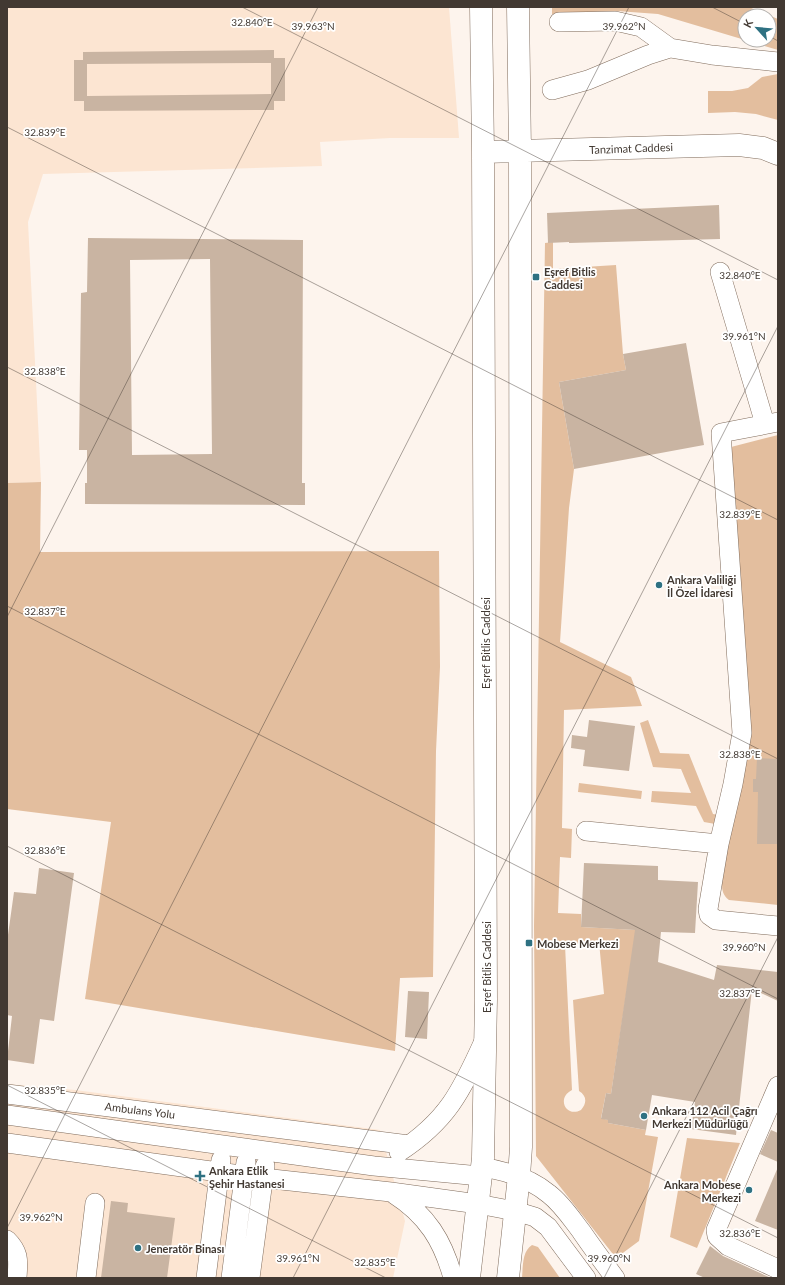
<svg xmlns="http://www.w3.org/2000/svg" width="785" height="1285" font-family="Lato,sans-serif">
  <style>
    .built { fill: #fce5d2 }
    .green { fill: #e3be9e; fill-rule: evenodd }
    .building { fill: #c9b4a2; fill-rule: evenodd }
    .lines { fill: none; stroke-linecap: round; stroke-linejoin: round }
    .minor-casing { stroke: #806c5c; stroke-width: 20 }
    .major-casing { stroke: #806c5c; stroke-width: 23 }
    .minor { stroke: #fff; stroke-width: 19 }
    .major { stroke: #fff; stroke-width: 22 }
    .ticks { fill: none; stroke: #423932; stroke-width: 1; stroke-opacity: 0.45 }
    .poi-dot { fill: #2e7182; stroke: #fff; stroke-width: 1.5 }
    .labels { text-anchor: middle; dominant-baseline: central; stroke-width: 3.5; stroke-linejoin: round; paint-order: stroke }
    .street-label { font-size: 11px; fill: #423932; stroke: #fff }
    .poi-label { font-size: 11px; font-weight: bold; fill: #423932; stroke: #fff; text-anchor: start }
    .ticks-label { font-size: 10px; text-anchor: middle; fill: #423932; stroke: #fff; stroke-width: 3.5; stroke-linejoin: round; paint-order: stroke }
  </style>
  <rect width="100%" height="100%" fill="#fdf4ed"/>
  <path class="built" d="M7,7H449L459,138H390L320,142L322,166L43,174L28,222L41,482L7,483Z
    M7,1084L75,1090L380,1130L405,1221L393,1278H7Z"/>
  <path class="green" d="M552,7H749L778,19V50L745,40H769V16H745V40L658,14L617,11L552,14Z
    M778,74V120L756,114L735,112L708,113V91H732L748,88L762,77Z
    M553,242V269L616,265L623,354L626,370L559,382L574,469L569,508L560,642L631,677L642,706L564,710L562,828L572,829L571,858L560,857L558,913L581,914V927L636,930L611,1094L606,1093L601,1118L608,1120V1123L646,1130L645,1135L658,1137L639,1241L616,1258L536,1156L534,926L545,243ZM599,942L604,994L573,1000L579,1091C587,1096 587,1103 581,1110C566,1118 556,1098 572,1090L565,945Z
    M778,435V905L729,900C721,894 722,887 722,877L747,732L731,447Z
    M41,482L40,552L439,551L440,667L436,751L433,977L400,978L395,1051L85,999L111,822L7,809V483Z
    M648,720L660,753L689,754L713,814L723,816L721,825L704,822L696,806L651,802L652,791L691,793L681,769L653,767L640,723Z
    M579,783L642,791L641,799L578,792Z
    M687,1138L740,1143L697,1248L670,1237Z
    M532,1245L538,1247L560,1278H522C523,1267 522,1251 532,1245Z"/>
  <path class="building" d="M274,50V58H285V101H274V110L84,111V101H74V60H83V52ZM271,63V94L87,96V64Z
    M719,205L720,239L569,243V242L548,243L547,213Z
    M88,238L303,240L302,483H305V505L85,504V483H87V450H79L81,293L87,292ZM210,259L212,454L132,455L130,260Z
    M686,343L704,445L574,469L559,382L626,370L623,354Z
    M589,720L635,726L629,771L583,766L585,750L571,748L572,735L587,737Z
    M757,758L778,759V844H757L758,792H753V779H756Z
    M584,863L658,866V880L698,882L695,933L661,932L658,962L714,980L717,965L778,972V1001L752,989L736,1135L691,1129L695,1102L652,1095L646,1130L608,1123V1120L601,1119L606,1093L611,1094L635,930L581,927Z
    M39,868L74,873L54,1021L40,1019L34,1064L7,1060L12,1016L7,1015V942L14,892L36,894Z
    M408,991L429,992L427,1039L405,1037Z
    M771,1130L778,1133V1162L760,1154Z
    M778,1167V1230L755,1221Z
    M111,1201L128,1203L127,1212L175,1218L167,1278H101Z
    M710,1246L723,1256L771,1278H705L696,1274Z"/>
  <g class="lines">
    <g class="minor-casing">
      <path id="minor" d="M559,22L615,21L641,27L670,48
        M552,90L588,80L648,55L670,48L712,55L778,62
        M720,272L765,424
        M586,831L719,844L708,909L709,915L716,920L778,926
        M719,844L733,784L742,733L721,433L778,422
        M778,1086L716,1230L717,1236L728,1246L778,1269
        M7,1094L409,1145
        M7,1115L374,1166L480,1176
        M7,1143L263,1178L391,1192L478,1204L515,1211L535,1217L548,1227L586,1278
        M399,1152C447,1121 461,1092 484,1041
        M482,1167C506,1171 530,1178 549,1194C562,1204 571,1218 581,1231C592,1247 603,1262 615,1278
        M394,1194C427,1215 443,1241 453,1278
        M7,1240C20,1253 18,1261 17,1278
        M86,1278L95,1203
        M206,1278L221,1160
        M231,1278L246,1162
        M250,1278L265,1166"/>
    </g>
    <g class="major-casing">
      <path id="major" d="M483,152L739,145L763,148L778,154
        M469,1278L483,1158L486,999L483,152L481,7
        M508,1278L519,1176L521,1147L520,151L518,7"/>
    </g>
    <use href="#minor" class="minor"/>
    <use href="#major" class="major"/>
  </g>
  <path class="ticks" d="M242,7L778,280M712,7L745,24M769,36L778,41M7,127L778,520M7,367L778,759M7,606L778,999M7,617L318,7M7,846L778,1238M7,1085L386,1278M7,1228L629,7M293,1278L778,326M604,1278L778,937"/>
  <g class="poi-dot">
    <rect x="532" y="273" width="8" height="8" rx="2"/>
    <circle cx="659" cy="585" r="4"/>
    <rect x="525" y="939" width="8" height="8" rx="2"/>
    <circle cx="644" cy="1116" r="4"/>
    <path d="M198 1170h4v4h4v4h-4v4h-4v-4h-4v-4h4z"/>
    <circle cx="749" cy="1190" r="4"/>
    <circle cx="138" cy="1248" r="4"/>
  </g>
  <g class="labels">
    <g class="street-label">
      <text transform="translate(631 148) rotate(-2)">Tanzimat Caddesi</text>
      <text transform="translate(485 643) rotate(-90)">Eşref Bitlis Caddesi</text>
      <text transform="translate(486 967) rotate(-90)">Eşref Bitlis Caddesi</text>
      <text transform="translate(140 1110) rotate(7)">Ambulans Yolu</text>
    </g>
    <g class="poi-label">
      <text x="544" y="271">Eşref Bitlis<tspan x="544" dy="13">Caddesi</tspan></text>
      <text x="667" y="579">Ankara Valiliği<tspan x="667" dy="13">İl Özel İdaresi</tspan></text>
      <text x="537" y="943">Mobese Merkezi</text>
      <text x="652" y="1110">Ankara 112 Acil Çağrı<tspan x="652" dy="13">Merkezi Müdürlüğü</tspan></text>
      <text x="209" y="1170">Ankara Etlik<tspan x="209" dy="13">Şehir Hastanesi</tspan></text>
      <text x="741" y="1184" text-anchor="end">Ankara Mobese<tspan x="741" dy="13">Merkezi</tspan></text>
      <text x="146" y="1248">Jeneratör Binası</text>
    </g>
  </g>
  <g class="ticks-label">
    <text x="252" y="26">32.840°E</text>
    <text x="313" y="30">39.963°N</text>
    <text x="624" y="30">39.962°N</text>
    <text x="45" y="136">32.839°E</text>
    <text x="740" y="279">32.840°E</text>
    <text x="744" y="340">39.961°N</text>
    <text x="45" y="375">32.838°E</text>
    <text x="740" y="518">32.839°E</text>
    <text x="45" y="615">32.837°E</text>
    <text x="740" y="758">32.838°E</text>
    <text x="45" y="854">32.836°E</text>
    <text x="744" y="951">39.960°N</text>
    <text x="740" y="997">32.837°E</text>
    <text x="45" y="1094">32.835°E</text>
    <text x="41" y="1221">39.962°N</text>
    <text x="740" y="1237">32.836°E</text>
    <text x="298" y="1262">39.961°N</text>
    <text x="609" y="1262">39.960°N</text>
    <text x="375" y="1266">32.835°E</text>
  </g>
  <rect width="785" height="1285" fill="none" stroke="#423932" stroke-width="16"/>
  <g transform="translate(757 28) rotate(297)"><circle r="19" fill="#ffffff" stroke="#b3b0ad"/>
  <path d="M0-3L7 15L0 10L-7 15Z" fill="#2e7182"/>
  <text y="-6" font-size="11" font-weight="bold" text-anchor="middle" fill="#423932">K</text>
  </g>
</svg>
